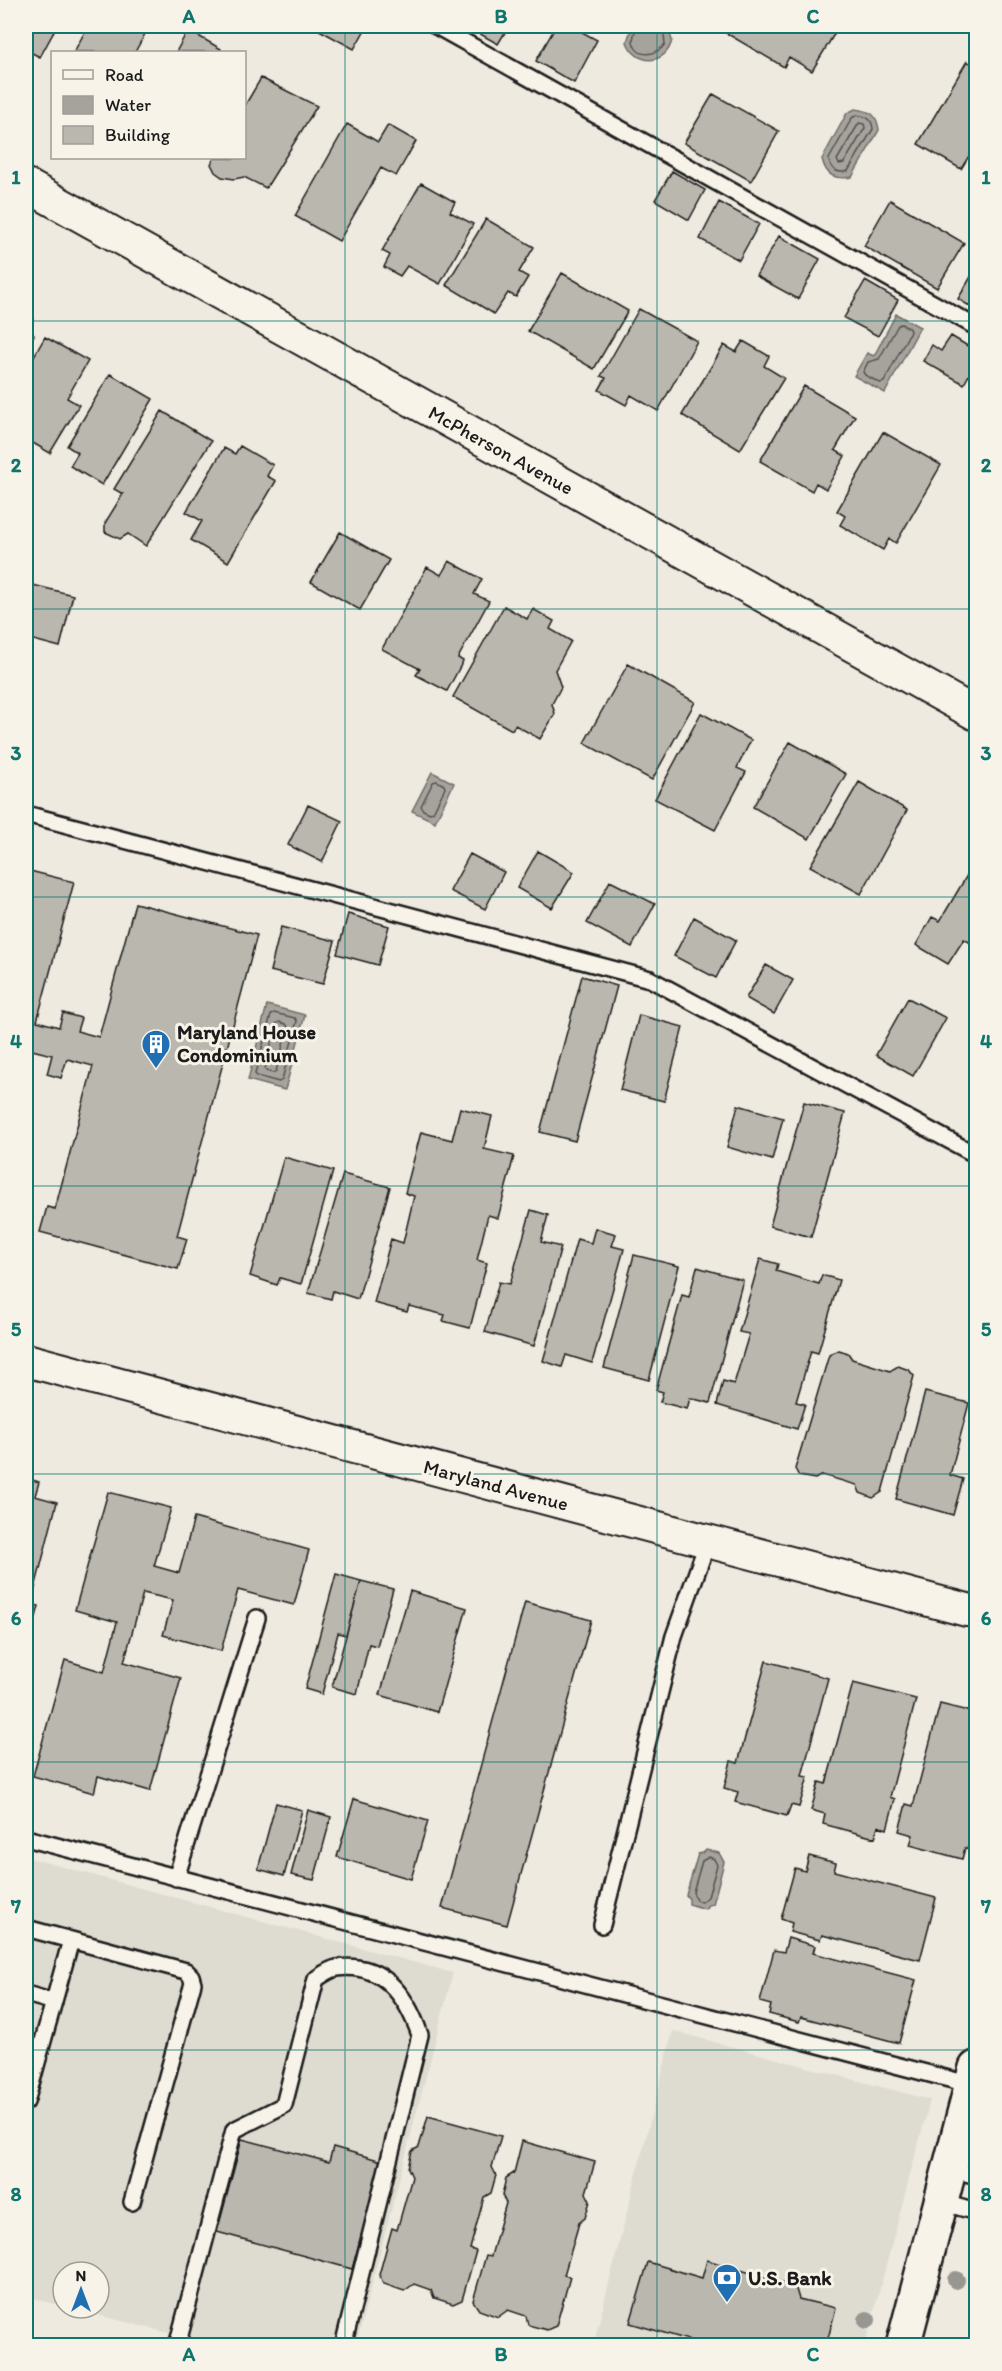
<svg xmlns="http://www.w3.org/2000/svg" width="1002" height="2371" font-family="Itim,sans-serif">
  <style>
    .built { fill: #dedbd1 }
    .water { fill: #a6a39d; stroke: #6f6d69; stroke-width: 1.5 }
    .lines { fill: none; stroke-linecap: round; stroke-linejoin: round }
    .shore { stroke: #535250; stroke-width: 1.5 }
    .building { fill: #bab7af; stroke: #1c1c1c; stroke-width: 1.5 }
    .lane-casing { stroke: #1c1c1c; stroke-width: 20 }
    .street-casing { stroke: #1c1c1c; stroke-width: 36 }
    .secondary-casing { stroke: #1c1c1c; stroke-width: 38 }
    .lane { stroke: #f7f3e8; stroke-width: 15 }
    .street { stroke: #f7f3e8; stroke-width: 32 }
    .secondary { stroke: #f7f3e8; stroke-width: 33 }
    .tree { fill: #989690 }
    .grid { fill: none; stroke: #0f766e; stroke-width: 1.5; stroke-opacity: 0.55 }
    .labels { text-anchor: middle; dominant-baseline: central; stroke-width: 6; stroke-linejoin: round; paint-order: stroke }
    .street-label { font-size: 20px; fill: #1c1c1c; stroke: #f7f3e8 }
    .poi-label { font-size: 20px; font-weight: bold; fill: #1c1c1c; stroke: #f7f3e8; text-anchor: start }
    .neatline { fill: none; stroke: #0f766e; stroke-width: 2 }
    .grid-label { font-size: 20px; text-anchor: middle; font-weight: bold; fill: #0f766e }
  </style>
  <rect width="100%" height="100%" fill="#eeeae0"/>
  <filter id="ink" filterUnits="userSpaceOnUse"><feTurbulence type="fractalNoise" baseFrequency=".0167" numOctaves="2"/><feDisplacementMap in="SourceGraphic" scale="12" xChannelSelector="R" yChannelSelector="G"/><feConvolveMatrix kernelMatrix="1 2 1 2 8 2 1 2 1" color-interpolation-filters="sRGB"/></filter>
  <g filter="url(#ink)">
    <path class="built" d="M26,1857L453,1973L356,2345H215L71,2308H99V2272H63V2306L26,2296Z
      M673,2031L930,2100L865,2345L593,2346Z"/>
    <path class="water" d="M632,26H667L672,40C666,66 636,66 627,42Z
      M855,109C871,111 877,114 879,130L852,177C835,180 826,176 822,159L847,113Z
      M896,314L920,327L885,393L854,376L867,353L874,356Z
      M432,772L454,783L435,822L412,811Z
      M267,1005L305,1015L285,1090L248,1080Z
      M706,1850L719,1853L724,1862L713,1904L708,1905L705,1909L689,1904V1899L686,1895L698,1854L703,1853Z"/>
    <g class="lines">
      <path class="shore" d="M636,26C636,30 633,36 633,41C636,59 657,56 665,44L663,26
        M857,115C867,117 872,118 873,129L848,171C838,174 830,170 829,159L852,118Z
        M859,123L864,124L865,128L844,163L839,164L837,160Z
        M901,324L909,328L910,332L884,382L880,383L865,375L863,372L868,362L879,359L898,325Z
        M437,781L444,785L445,788L433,812L430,813L423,810L421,806L433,782Z
        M274,1013L295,1018L297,1021L282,1080L279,1082L257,1076L255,1074L271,1015Z
        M279,1022L286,1024L288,1027L276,1071L273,1073L266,1071L265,1068L276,1024Z
        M709,1857L714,1859L717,1865L708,1897L701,1902L696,1900L693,1892L702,1861Z"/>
    </g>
    <path class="building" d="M26,26H57L40,57L26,50Z
      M88,26H134L146,32L135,52H74Z
      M312,26H367L354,49Z
      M466,26H509L498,44Z
      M556,26H571L597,40L574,83L536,61Z
      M714,26H839L812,71L789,57L784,67Z
      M188,30L221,49L219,52H176Z
      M967,61L976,67V154L972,151L961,169L918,144Z
      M261,78L317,106L266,188L244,177L234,179L222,177L215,172L211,164L214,158H244V107Z
      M713,94L779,131L751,181L684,143Z
      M347,124L378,142L388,125L416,141L396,176L381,168L339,241L295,216Z
      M672,171L705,190L689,220L655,200Z
      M421,183L455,202L450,212L473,224L440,284L407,266L400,276L384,267L390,255L382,251Z
      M890,200L964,243L937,288L864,246Z
      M719,202L759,224L739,260L700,239Z
      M486,219L534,247L519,272L528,277L516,297L508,293L494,314L446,285Z
      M779,236L820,259L798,299L756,276Z
      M976,268V310L958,299Z
      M562,273L628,311L594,369L528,331Z
      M865,281L898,300L878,336L844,318Z
      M639,309L697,341L658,411L631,395L626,405L599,390L606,378L601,376Z
      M26,315L33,320L26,330L34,335L26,348Z
      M951,336L976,351V362L964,384L923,361L932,345L941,351Z
      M45,337L88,361L67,398L79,405L50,453L26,439V390L30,382L26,379V370Z
      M743,341L769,356L764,366L784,378L740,450L682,415L724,345L736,352Z
      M110,374L153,399L102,485L70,466L78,453L67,446Z
      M804,386L855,416L835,450L845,456L826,489L816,483L812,491L760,461Z
      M162,411L211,441L146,546L128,534L120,539L105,532V523L123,494L114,489Z
      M883,432L941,465L896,543L889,539L883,550L840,525L845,516L837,511Z
      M240,446L273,465L267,476L276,481L228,562L191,540L202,521L186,512L224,448L235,454Z
      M340,532L389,560L360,610L311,582Z
      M449,561L482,579L474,594L489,601L458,658L463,661L447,691L416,675L420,669L382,649L427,567L441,575Z
      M29,584L73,595L60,647L26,638V599Z
      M504,606L527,619L533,609L554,621L550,629L571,641L555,670L561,687L552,704L555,714L540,739L515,725L512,730L453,697Z
      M628,664L695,702L652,780L584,743Z
      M701,713L751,740L737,768L746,772L715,830L655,799Z
      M790,742L846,774L809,839L753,807Z
      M859,782L907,810L861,894L810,866Z
      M308,805L342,821L322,862L288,845Z
      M538,851L574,872L552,908L517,888Z
      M470,854L504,872L485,909L450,891Z
      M976,860V946L964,939L948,964L916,945L932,917L940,921Z
      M26,870L74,882L37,1021L59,1027L63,1013L81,1018L77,1031L99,1037L135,903L257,935L177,1236L187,1239L178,1269L40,1232L47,1207L55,1209L93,1066L67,1059L61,1078L47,1074L52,1055L28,1049L26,1058Z
      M610,881L655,904L632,947L587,923Z
      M348,914L389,926L378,965L337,954Z
      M694,917L736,940L716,978L674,956Z
      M281,927L335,941L323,984L270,971Z
      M766,965L793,980L774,1014L746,998Z
      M582,976L617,986L575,1141L540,1132Z
      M908,998L946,1018L913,1076L876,1055Z
      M639,1015L683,1027L664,1101L620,1090Z
      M804,1102L845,1113L811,1237L770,1226Z
      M738,1105L783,1118L772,1160L727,1147Z
      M460,1108L492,1116L484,1149L514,1156L498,1218L488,1215L477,1260L487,1263L470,1328L443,1321L445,1315L409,1306L407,1312L374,1303L391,1239L403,1243L414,1196L405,1193L421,1132L452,1140Z
      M284,1157L333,1171L301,1284L280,1278L277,1285L250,1276Z
      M343,1174L390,1187L358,1299L333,1291L331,1299L308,1293Z
      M531,1210L548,1215L541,1242L561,1247L534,1346L485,1332L499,1282L510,1284Z
      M595,1228L616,1234L612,1246L624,1249L592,1363L566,1355L562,1367L543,1361L577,1239L591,1243Z
      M634,1255L679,1266L649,1380L604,1368Z
      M760,1259L778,1264L776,1271L819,1284L822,1275L839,1280L818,1353L811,1351L796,1402L805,1404L797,1429L717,1405L723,1381L734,1384L749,1334L739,1332Z
      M697,1267L743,1280L710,1403L690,1398L687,1409L660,1402L663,1392L656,1390L682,1295L689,1297Z
      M839,1350L848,1353L852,1359L890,1371L898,1366L909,1370L914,1376L882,1492L873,1498L860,1493L857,1485L822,1475L815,1479L799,1476L795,1469L829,1355Z
      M925,1392L969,1403L950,1475L963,1479L953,1515L896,1499Z
      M26,1478L39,1482L35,1496L57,1502L31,1604L39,1606L29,1643L26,1642Z
      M108,1492L171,1508L154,1566L179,1573L194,1518L309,1550L294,1605L238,1590L221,1651L163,1635L173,1600L143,1593L124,1662L181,1678L150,1791L98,1776L94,1793L33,1776L65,1660L104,1672L117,1622L75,1610Z
      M336,1574L361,1581L346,1635L338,1633L322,1694L305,1689Z
      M361,1581L393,1589L377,1646L369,1644L357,1694L332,1687Z
      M410,1591L467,1608L437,1712L380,1695Z
      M525,1602L591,1620L507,1925L442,1908Z
      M766,1661L828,1678L802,1776L808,1777L799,1807L791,1805L787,1816L735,1802L738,1792L724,1788L731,1761L738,1763Z
      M853,1683L916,1699L890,1797L895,1799L887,1829L878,1826L875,1838L823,1824L825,1814L811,1810L819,1782L826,1784Z
      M940,1704L976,1713V1841L974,1850L965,1848L962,1859L910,1845L913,1835L899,1831L906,1804L913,1806Z
      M354,1799L428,1821L411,1879L337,1857Z
      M276,1803L302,1810L284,1876L258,1869Z
      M308,1810L331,1817L314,1880L291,1875Z
      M809,1856L836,1863L834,1871L936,1898L920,1960L822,1935L820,1940L790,1932L792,1923L781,1919L795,1868L805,1871Z
      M788,1938L815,1946L813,1953L916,1980L899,2043L801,2017L799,2022L769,2014L771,2005L760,2002L774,1950L784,1952Z
      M428,2116L501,2136L492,2167L496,2175L491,2193L484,2197L470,2249L476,2251L462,2300L453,2304L434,2298L431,2290L414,2284L404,2291L384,2284L379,2275L392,2228L397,2230L412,2177L408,2168L412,2151L419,2147Z
      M242,2139L329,2162L333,2147L382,2161L352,2269L217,2232Z
      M522,2141L595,2162L586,2193L590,2201L585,2218L579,2223L564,2275L570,2277L556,2326L547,2330L528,2325L526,2316L508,2310L498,2317L479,2310L473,2301L486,2255L491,2256L506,2203L502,2195L506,2178L514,2173Z
      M707,2260L795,2286L799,2299L836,2308L826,2346H709L630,2323L648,2262L702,2278Z"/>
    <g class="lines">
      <g class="lane-casing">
        <path id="lane" d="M436,26L976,327
          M26,814L650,979L976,1155
          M26,1838L972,2085
          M176,1878L257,1618
          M602,1925L674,1636L708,1541
          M26,1928L71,1940L26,2102
          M71,1940L186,1971L191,1976L193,1983L132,2202
          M26,1994L54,2002
          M950,2168L976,2176
          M941,2202L976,2212
          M177,2346L234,2130L284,2105L316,1979C322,1975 330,1969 337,1968C384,1962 407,1997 420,2035L343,2346"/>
      </g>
      <g class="street-casing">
        <path id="street" d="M26,185L976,714
          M26,1360L967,1610"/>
      </g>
      <g class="secondary-casing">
        <path id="secondary" d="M903,2346L976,2068"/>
      </g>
      <use href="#lane" class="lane"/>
      <use href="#street" class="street"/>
      <use href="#secondary" class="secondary"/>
    </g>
    <g class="tree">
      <circle cx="956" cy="2280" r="9"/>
      <circle cx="867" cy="2320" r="9"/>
    </g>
  </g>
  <path class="grid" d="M345,26V2346M657,26V2346M26,321H976M26,609H976M26,897H976M26,1186H976M26,1474H976M26,1762H976M26,2050H976"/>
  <defs>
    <g id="building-pin" transform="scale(1.5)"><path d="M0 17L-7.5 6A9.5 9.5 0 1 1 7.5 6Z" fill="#1f6fb2" stroke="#f7f3e8"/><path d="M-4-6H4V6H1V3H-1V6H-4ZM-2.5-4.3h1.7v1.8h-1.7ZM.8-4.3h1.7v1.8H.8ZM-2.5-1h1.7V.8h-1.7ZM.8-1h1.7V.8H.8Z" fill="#fff"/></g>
    <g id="bank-pin" transform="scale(1.5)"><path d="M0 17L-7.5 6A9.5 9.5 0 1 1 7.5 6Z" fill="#1f6fb2" stroke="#f7f3e8"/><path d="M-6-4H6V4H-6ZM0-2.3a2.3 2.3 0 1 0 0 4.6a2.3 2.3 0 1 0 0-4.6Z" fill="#fff"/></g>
  </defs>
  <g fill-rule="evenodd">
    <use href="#building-pin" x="156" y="1044"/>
    <use href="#bank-pin" x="727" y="2278"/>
  </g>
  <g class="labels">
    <g class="street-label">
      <text transform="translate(501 450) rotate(29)">McPherson Avenue</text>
      <text transform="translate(496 1485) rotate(15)">Maryland Avenue</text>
    </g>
    <g class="poi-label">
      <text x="177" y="1032">Maryland House<tspan x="177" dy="23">Condominium</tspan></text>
      <text x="748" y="2278">U.S. Bank</text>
    </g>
  </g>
  <rect width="1002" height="2371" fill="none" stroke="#f7f3e8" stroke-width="66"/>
  <rect x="51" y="51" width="195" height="108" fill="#f7f3e8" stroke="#9f9d96" stroke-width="1.5"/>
  <rect x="63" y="70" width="30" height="9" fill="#f7f3e8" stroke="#9f9d96" stroke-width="1.5"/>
  <text x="105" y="81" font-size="18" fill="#1c1c1c">Road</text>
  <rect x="63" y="96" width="30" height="18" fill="#a6a39d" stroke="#9f9d96" stroke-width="1.5"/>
  <text x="105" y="111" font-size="18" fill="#1c1c1c">Water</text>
  <rect x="63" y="126" width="30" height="18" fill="#bab7af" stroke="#9f9d96" stroke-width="1.5"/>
  <text x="105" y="141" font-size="18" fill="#1c1c1c">Building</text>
  <g transform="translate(81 2290)"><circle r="28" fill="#f7f3e8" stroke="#9f9d96" stroke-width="1.5"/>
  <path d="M0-4.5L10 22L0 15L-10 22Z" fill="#1f6fb2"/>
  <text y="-9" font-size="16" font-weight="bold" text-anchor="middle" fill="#1c1c1c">N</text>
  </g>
  <rect x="33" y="33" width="936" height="2305" class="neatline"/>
  <g class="grid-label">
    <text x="189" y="23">A</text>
    <text x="501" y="23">B</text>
    <text x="813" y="23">C</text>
    <text x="16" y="184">1</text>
    <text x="986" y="184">1</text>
    <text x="16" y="472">2</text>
    <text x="986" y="472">2</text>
    <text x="16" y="760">3</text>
    <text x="986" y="760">3</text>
    <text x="16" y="1048">4</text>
    <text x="986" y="1048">4</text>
    <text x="16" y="1336">5</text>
    <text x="986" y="1336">5</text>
    <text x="16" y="1625">6</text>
    <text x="986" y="1625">6</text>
    <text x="16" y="1913">7</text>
    <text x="986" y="1913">7</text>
    <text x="16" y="2201">8</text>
    <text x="986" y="2201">8</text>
    <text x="189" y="2361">A</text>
    <text x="501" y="2361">B</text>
    <text x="813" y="2361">C</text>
  </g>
</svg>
